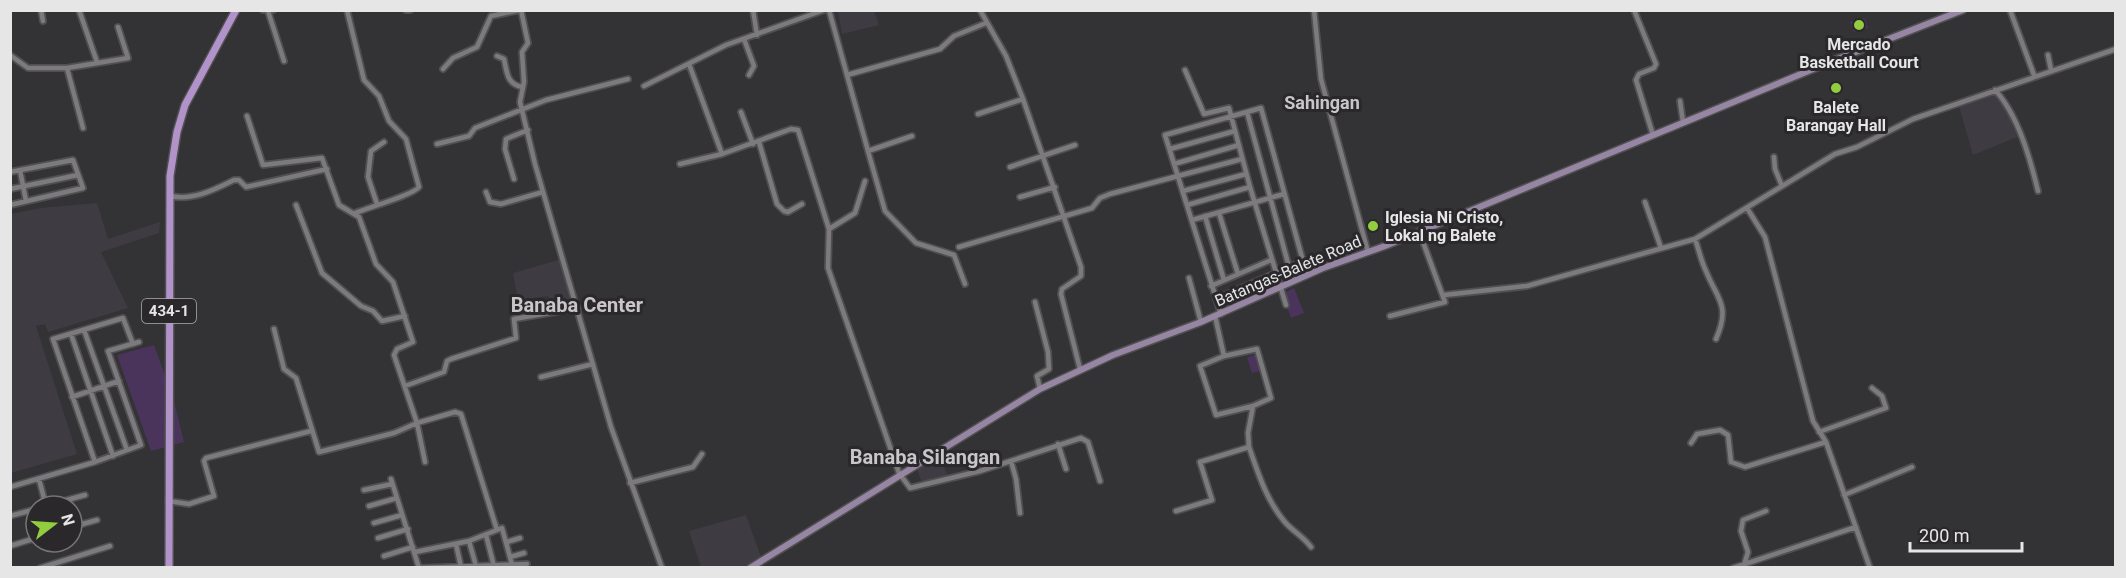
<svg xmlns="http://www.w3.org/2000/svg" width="2126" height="578" font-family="Roboto,sans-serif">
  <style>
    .built { fill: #3f3b43 }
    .green { fill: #4a345b }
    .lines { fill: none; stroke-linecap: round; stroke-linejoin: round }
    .minor-casing { stroke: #504f51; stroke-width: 8 }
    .secondary-casing { stroke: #504f51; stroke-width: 9 }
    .primary-casing { stroke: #504f51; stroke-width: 10 }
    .minor { stroke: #7c7a7d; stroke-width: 4.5 }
    .secondary { stroke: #9686a3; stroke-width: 6 }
    .primary { stroke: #b192c9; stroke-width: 7 }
    .poi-dot { fill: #92cd3f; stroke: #2a282b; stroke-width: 2 }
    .labels { text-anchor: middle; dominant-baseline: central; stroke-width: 6; stroke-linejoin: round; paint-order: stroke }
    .shield { fill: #2a282b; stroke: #aeadaf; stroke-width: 1.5 }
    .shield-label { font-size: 15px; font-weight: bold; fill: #e6e6e7 }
    .poi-label { font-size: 16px; font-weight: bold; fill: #e6e6e7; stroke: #2a282b }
    .street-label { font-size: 16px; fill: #e6e6e7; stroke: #2a282b }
    .neighbourhood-label { font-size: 18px; font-weight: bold; fill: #c8c6c9; stroke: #2a282b }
    .quarter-label { font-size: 20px; font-weight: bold; fill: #c8c6c9; stroke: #2a282b }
  </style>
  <rect width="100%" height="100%" fill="#333235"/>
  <path class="built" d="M838,11H874L879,25L842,34Z
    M2000,90L2017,137L1973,155L1959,106Z
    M97,203L108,239L160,222L159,233L101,252L128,308L48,332L45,324L36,326L77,454L11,473V214L41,208Z
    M562,259L576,308L551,313L548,296L518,300L513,273Z
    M939,454L948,477L922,483L917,469Z
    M746,515L761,557L744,567H701L689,531Z"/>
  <path class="green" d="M1865,18L1868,28L1854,32L1850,22Z
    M1294,288L1304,313L1291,318L1282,294Z
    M548,299L550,313L530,316L528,302Z
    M154,345L173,397L184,442L151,451L117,355Z
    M1255,355L1260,371L1252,373L1247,357Z"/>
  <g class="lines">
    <g class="minor-casing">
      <path id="minor" d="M41,10L43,21
        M79,10L97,62
        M263,10H273
        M347,10L364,80L379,96L389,121L406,139L419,187C415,194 367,208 355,213
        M406,10H410
        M521,10L528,43L522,52L524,82L520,102L535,164L611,427L662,568
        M753,10L757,35
        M829,10L847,75
        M980,10L1006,56L1023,99L1081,267V276L1062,289L1061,294L1080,369
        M1314,10L1321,79L1368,252
        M1634,10L1656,64L1654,68L1639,74L1636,80L1653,135
        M2010,10L2034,75
        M268,11L284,61
        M744,39L754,66L749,75
        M10,55L28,68H67L128,58L118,27
        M2048,55L2051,70
        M497,56L504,59C507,73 507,84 522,87
        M689,64L722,154L791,129L798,130L829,229L828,268L899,473L910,488L980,471L1081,438L1088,442L1100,481
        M67,68L83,128
        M443,69L453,58L477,47L491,16L520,10
        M1185,70L1204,114L1229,108L1250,187L1286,305
        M644,86L726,45L824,10
        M1995,90C2018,115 2030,158 2038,191
        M1680,101L1683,122
        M741,112L753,144
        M1247,112L1289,267
        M978,114L1023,99
        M247,116L263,165L322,158L339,205L359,217L376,264L393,282L413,342L397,349L394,355L417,423L425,462
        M912,136L868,151L847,75L940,49L954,36L986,23
        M759,142L777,204L784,211L788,212L802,204
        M437,144L469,136L475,128L546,100L628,79
        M1170,149L1235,131
        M868,151L885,211L916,243L954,255L965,284
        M1774,157L1775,169L1782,186
        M680,164L722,154
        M1174,164L1239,145
        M1010,167L1075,145
        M20,170L26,201
        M10,172L73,160L83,188L10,205
        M514,179L505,149L506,139L528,130
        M10,189L78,175
        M1183,191L1246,174
        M486,192L490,202L501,204L543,192
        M170,196C192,201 214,190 234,180H239L246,187L327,169
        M1020,197L1055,187
        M1645,202L1661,248
        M377,204L368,177L371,151L384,142
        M296,205L322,273L361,306L373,311L382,321L405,316
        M1187,205L1250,187
        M1747,208L1765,237L1813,421L1826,442L1870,568
        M1219,213L1238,274
        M1205,216L1224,280
        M1192,220L1284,194
        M829,229L855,213L865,181
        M1695,239C1699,250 1701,261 1706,271C1717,299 1731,305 1716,339
        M959,247L1092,208L1100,198L1110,194L1242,159
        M1189,278L1201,322
        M1211,286L1271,260
        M1444,295L1527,286L1695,239L1835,154L1857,147L1913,119L2116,49
        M1216,299L1303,261L1261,108L1165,135L1221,314
        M1035,302L1048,352L1049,369L1037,376L1040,389
        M1215,316L1224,356
        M1390,316L1445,302L1419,231
        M274,329L284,369L296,378L319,452L394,433L417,423L455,412L461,414L497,530
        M84,330L127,450
        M71,334L113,456
        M1257,349L1271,398L1253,406L1216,415L1200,366L1224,356Z
        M541,377L593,364
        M405,386L444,372L447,361L451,359L516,338L514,319L578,308
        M72,397L119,381
        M1819,432L1886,408L1882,396L1872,388
        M1691,443L1697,434L1720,430L1728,435L1731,462L1745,467L1826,442
        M1058,444L1066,469
        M1249,447C1258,473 1266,499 1284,521C1292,531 1302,535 1311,547
        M1011,461L1016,479L1020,513
        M95,462L53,339L123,318L133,344
        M39,479L46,506
        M391,479L419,568
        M630,483L693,467L702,454
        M10,487L95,462L141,445L108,351L139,342
        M364,490L392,484
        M1844,495L1912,467
        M168,501L189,504L214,496L204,461L206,458L311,431
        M45,506L85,495
        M369,506L397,498
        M1176,511L1212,500L1200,462L1249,447L1248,433L1253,406
        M10,516L36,509
        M374,523L402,515
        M72,527L97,520
        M486,535L494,566
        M378,538L408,529
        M469,541L476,566
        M507,542L520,538
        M456,544L461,567
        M10,546L36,538
        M415,552L469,541L502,528L513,568
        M384,556L413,547
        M510,557L524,553
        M1744,565L1748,552L1741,531L1743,520L1766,511
        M40,568L110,546
        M420,568L527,564
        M1733,568L1856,527"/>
    </g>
    <g class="secondary-casing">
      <path id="secondary" d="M750,568L1040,389L1113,355L1201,322L1323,268L1385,246L1835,60L1963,10"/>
    </g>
    <g class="primary-casing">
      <path id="primary" d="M169,568L170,176L177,132L185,105L236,10"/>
    </g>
    <use href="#minor" class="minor"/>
    <use href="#secondary" class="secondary"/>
    <use href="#primary" class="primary"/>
  </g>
  <g class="poi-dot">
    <circle cx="1859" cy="25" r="6"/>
    <circle cx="1836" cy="88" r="6"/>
    <circle cx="1373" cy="226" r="6"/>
  </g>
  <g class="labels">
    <rect class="shield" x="142" y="299" width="54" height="24" rx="4.5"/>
    <g class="shield-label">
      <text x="169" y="311">434-1</text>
    </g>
    <g class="poi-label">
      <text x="1859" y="44">Mercado<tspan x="1859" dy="18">Basketball Court</tspan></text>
      <text x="1836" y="107">Balete<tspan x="1836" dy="18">Barangay Hall</tspan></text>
      <text x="1385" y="217" text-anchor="start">Iglesia Ni Cristo,<tspan x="1385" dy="18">Lokal ng Balete</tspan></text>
    </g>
    <g class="street-label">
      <text transform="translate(1288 271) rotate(-23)">Batangas-Balete Road</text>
    </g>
    <g class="neighbourhood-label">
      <text x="1322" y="102">Sahingan</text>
    </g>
    <g class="quarter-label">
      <text x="577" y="305">Banaba Center</text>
      <text x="925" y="457">Banaba Silangan</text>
    </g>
  </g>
  <rect width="2126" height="578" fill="none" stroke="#e6e6e7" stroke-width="24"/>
  <g transform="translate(54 524) rotate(73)"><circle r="28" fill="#2a282b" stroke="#757476" stroke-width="1.5"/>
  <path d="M0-4.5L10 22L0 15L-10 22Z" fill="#92cd3f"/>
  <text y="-9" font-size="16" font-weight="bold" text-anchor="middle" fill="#e6e6e7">N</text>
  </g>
  <path d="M1910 542v9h112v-9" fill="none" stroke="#e6e6e7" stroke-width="3"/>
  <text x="1919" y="542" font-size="18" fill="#e6e6e7" stroke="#2a282b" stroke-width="4.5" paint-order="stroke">200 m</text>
</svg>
